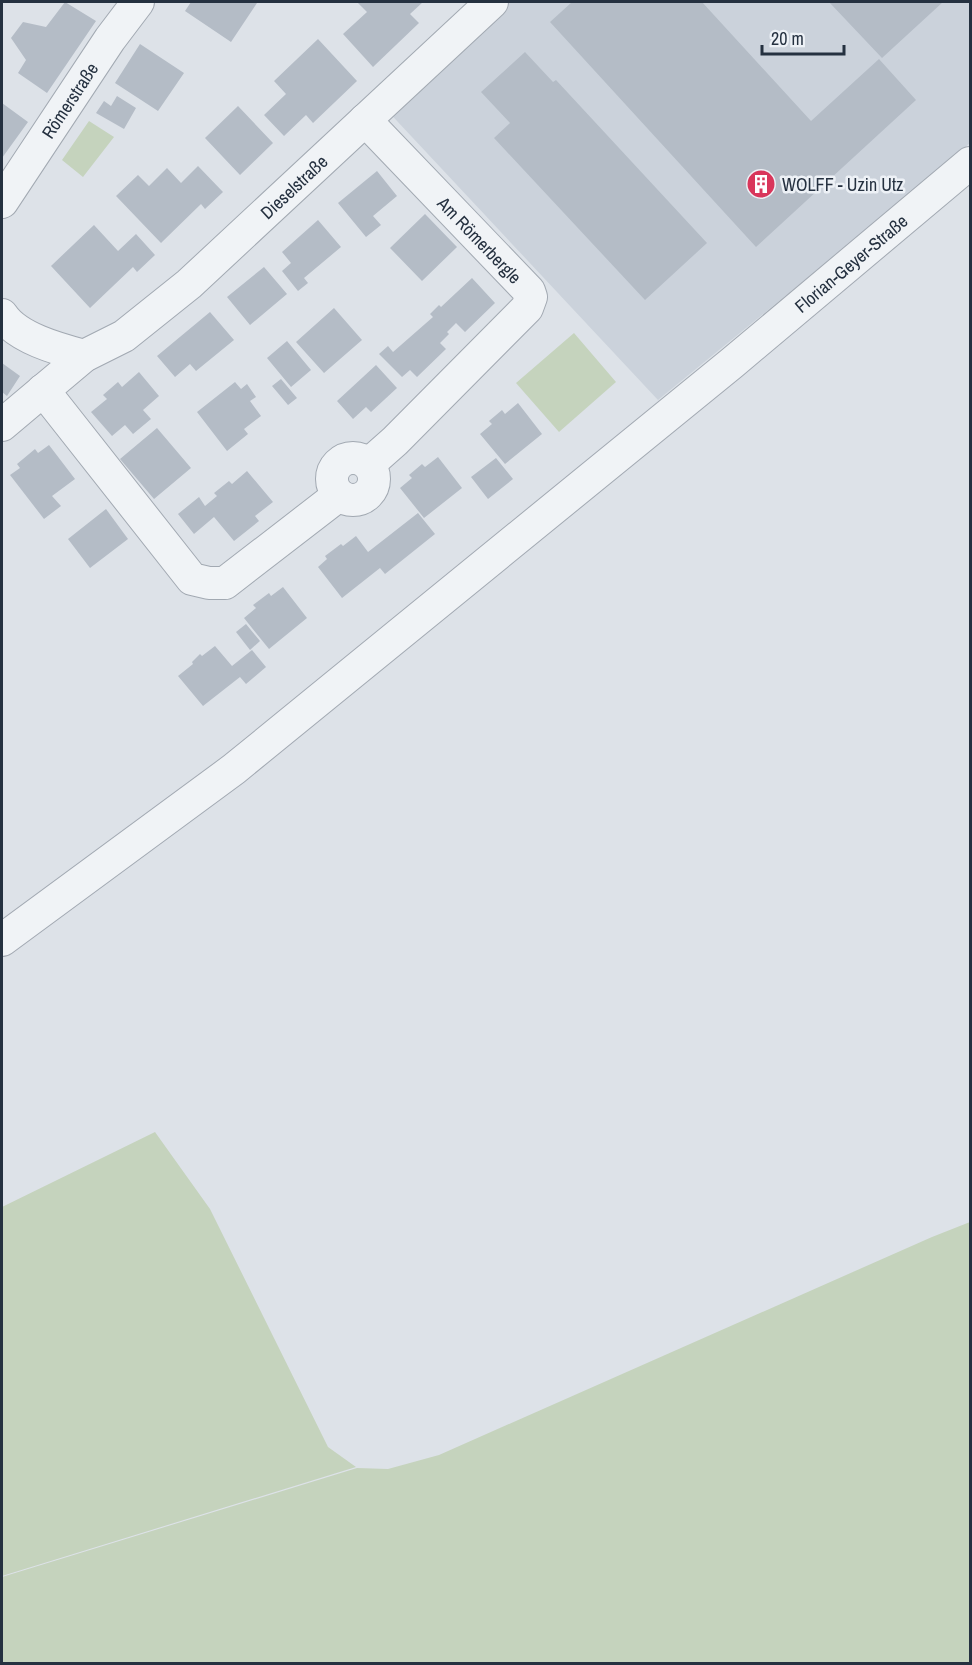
<svg xmlns="http://www.w3.org/2000/svg" width="972" height="1665" font-family="'Archivo Narrow',sans-serif">
  <style>
    .built { fill: #cbd2db }
    .green { fill: #c5d3bd }
    .building { fill: #b4bcc6 }
    .lines { fill: none; stroke-linecap: round; stroke-linejoin: round }
    .minor-casing { stroke: #a2a9b2; stroke-width: 34 }
    .minor { stroke: #f0f3f6; stroke-width: 32 }
    .labels { text-anchor: middle; dominant-baseline: central; stroke-width: 5; stroke-linejoin: round; paint-order: stroke }
    .street-label { font-size: 18px; fill: #253140; stroke: #edf1f6 }
    .poi-label { font-size: 18px; fill: #253140; stroke: #edf1f6; text-anchor: start }
  </style>
  <rect width="100%" height="100%" fill="#dde2e8"/>
  <path class="built" d="M494,2H970V143L948,163L658,400L383,106Z"/>
  <path class="green" d="M89,121L114,137L83,177L62,160Z
    M574,333L616,382L559,432L516,383Z
    M155,1132L210,1209L328,1447L356,1467L2,1576V1207Z
    M970,1222V1663H2V1577L357,1468L388,1469L439,1455L932,1237Z"/>
  <path class="building" d="M65,2L96,21L47,93L18,73L26,60L11,38L23,22L46,27Z
    M191,2H254L257,3L231,42L185,11Z
    M357,2H423L410,14L419,23L373,67L343,34L367,12Z
    M572,2H702L811,121L879,59L916,100L756,247L550,22Z
    M829,2H943L882,58Z
    M318,39L357,81L313,123L306,115L284,136L264,115L286,94L274,81Z
    M140,44L184,73L158,111L115,83Z
    M525,52L553,82L556,80L707,243L645,300L494,138L510,123L481,92Z
    M117,96L136,108L124,129L96,113L104,101L111,106Z
    M2,103L28,122L2,158Z
    M238,106L273,143L240,175L205,138Z
    M198,166L223,192L205,209L201,204L161,243L116,196L138,175L149,186L167,168L181,183Z
    M377,171L397,196L373,216L381,225L366,237L338,203Z
    M425,214L457,247L422,281L390,248Z
    M318,220L341,247L304,278L308,283L298,291L282,271L291,263L282,252Z
    M94,225L118,251L136,234L155,255L137,272L133,267L90,308L51,266Z
    M264,267L287,294L250,325L227,297Z
    M472,278L495,303L465,332L456,323L447,332L449,334L440,343L446,349L417,377L410,370L402,377L379,354L388,346L393,352L433,317L430,314L439,305L441,307Z
    M334,308L362,340L324,373L296,342Z
    M210,312L234,340L196,371L190,364L175,377L157,356Z
    M287,341L311,370L291,387L267,358Z
    M2,363L20,376L7,396L2,392Z
    M376,365L397,388L371,412L366,407L353,419L337,401Z
    M139,372L159,396L143,410L151,419L133,434L125,425L112,436L91,412L107,399L103,395L118,382L122,387Z
    M281,379L297,398L288,405L272,386Z
    M235,382L241,389L247,384L256,397L250,401L261,416L244,429L248,434L227,451L197,412Z
    M518,403L542,434L505,464L480,434L492,424L489,421L502,410L505,414Z
    M157,428L191,468L154,499L120,459Z
    M49,445L75,479L52,496L61,506L44,519L10,475L20,468L17,464L35,449L38,453Z
    M438,457L462,488L424,518L400,488L412,478L409,475L422,464L425,467Z
    M496,458L513,479L488,499L471,477Z
    M247,471L273,502L255,516L259,521L234,541L214,517L194,534L178,514L199,497L205,506L217,496L214,493L229,481L232,484Z
    M106,509L128,539L90,568L68,539Z
    M418,513L435,534L385,574L380,568L342,598L318,567L327,559L325,556L341,544L343,546L356,536L368,552Z
    M283,587L307,618L269,649L244,618L256,608L253,605L269,593L271,596Z
    M246,624L260,641L250,650L236,632Z
    M215,646L232,666L252,650L266,667L246,684L240,677L203,706L178,676L193,664L192,662L200,654L202,656Z"/>
  <g class="lines">
    <g class="minor-casing">
      <g id="minor">
        <path id="s1" d="M365,120L529,291L531,297L527,308L395,441L369,464"/>
        <path id="s2" d="M2,202L110,39L138,2"/>
        <path d="M2,315C17,338 58,349 84,356"/>
        <path d="M43,390L192,579L209,583H225L339,495"/>
        <path id="s3" d="M2,425L84,356L124,336L189,284L492,2"/>
        <circle cx="353" cy="479" r="21"/>
        <path id="s4" d="M2,940L234,769L732,363L970,163"/>
      </g>
    </g>
    <use href="#minor" class="minor"/>
  </g>
  <defs>
    <g id="building-disc" transform="scale(1.5)"><circle r="9.5" fill="#d9365b" stroke="#edf1f6"/><path d="M-4-6H4V6H1V3H-1V6H-4ZM-2.5-4.3h1.7v1.8h-1.7ZM.8-4.3h1.7v1.8H.8ZM-2.5-1h1.7V.8h-1.7ZM.8-1h1.7V.8H.8Z" fill="#fff"/></g>
  </defs>
  <g fill-rule="evenodd">
    <use href="#building-disc" x="761" y="184"/>
  </g>
  <g class="labels">
    <g class="street-label">
      <text stroke="none"><textPath href="#s2" startOffset="122">Römerstraße</textPath></text>
      <text stroke="none"><textPath href="#s3" startOffset="378">Dieselstraße</textPath></text>
      <text stroke="none"><textPath href="#s1" startOffset="166">Am Römerbergle</textPath></text>
      <text stroke="none"><textPath href="#s4" startOffset="1086">Florian-Geyer-Straße</textPath></text>
    </g>
    <g class="poi-label">
      <text x="782" y="184">WOLFF - Uzin Utz</text>
    </g>
  </g>
  <rect width="972" height="1665" fill="none" stroke="#253140" stroke-width="6"/>
  <path d="M762 45v9h82v-9" fill="none" stroke="#253140" stroke-width="3"/>
  <text x="771" y="45" font-size="18" fill="#253140" stroke="#edf1f6" stroke-width="4.5" paint-order="stroke">20 m</text>
</svg>
